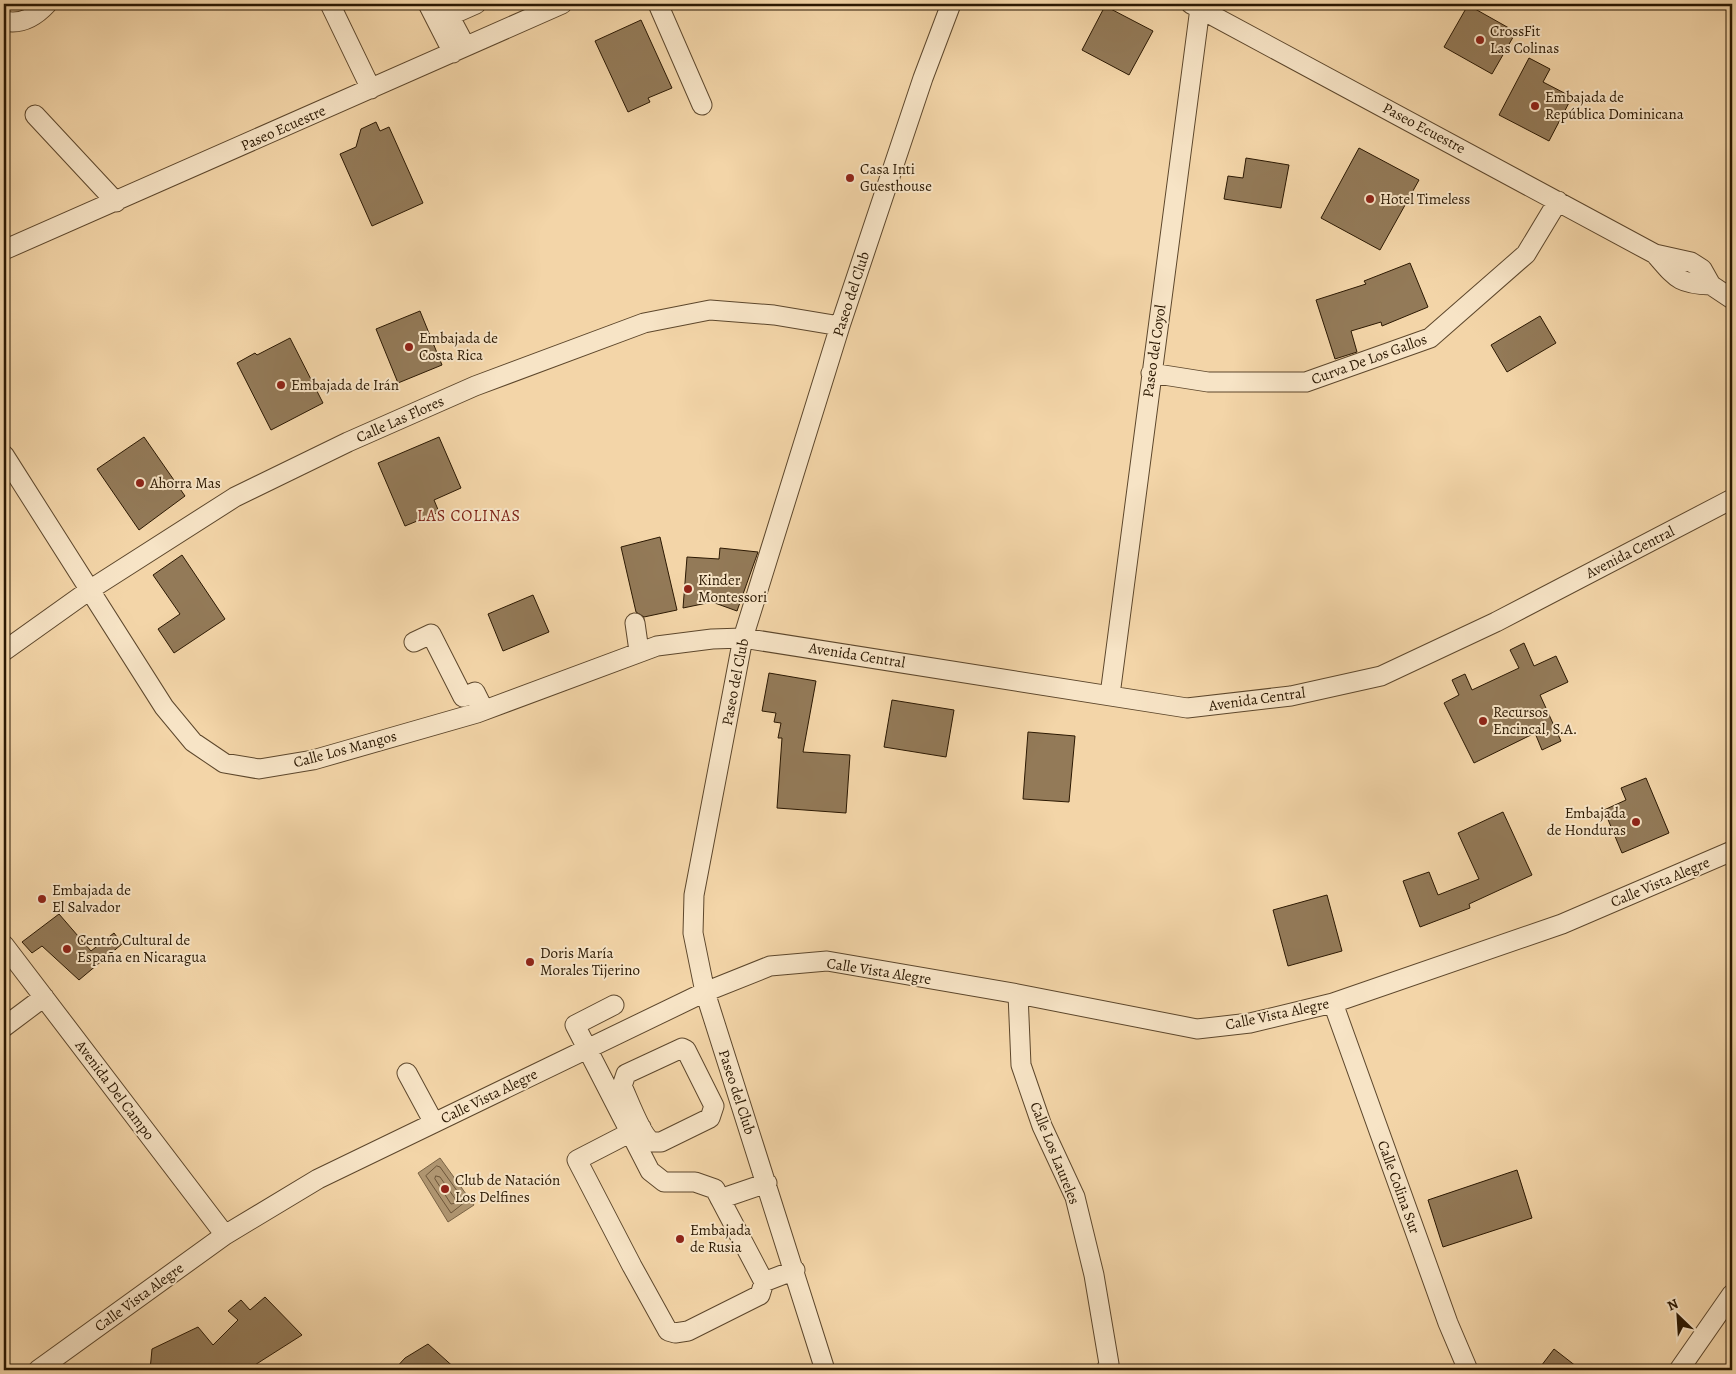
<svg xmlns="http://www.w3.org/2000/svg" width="1736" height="1374" font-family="Alegreya,serif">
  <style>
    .water { fill: #af9570; stroke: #7a6344 }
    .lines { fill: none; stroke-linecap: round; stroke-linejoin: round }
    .shore { stroke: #6d5639; stroke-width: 1 }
    .building { fill: #937a58; stroke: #2b1802 }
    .minor-casing { stroke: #5d472c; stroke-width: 21 }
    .minor { stroke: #f7e4c6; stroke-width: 19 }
    .poi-dot { fill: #8f2418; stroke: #f7e4c6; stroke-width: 2 }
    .labels { text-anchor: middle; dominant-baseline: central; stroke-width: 4; stroke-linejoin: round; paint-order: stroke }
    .poi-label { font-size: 15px; fill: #2b1802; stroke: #f7e4c6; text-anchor: start }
    .street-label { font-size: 15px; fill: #2b1802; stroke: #f7e4c6 }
    .neighbourhood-label { font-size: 16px; letter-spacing: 1px; fill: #7a1f14; stroke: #f7e4c6 }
  </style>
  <rect width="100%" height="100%" fill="#f3d5a8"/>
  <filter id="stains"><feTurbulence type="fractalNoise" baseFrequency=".004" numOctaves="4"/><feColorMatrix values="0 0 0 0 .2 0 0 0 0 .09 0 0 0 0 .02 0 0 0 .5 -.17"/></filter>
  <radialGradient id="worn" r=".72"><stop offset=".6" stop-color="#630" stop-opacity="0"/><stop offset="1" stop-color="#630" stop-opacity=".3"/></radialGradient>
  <path class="water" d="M440,1158L474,1205L448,1222L418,1173Z"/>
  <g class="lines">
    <path class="shore" d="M437,1166L440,1167L465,1202L451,1213L426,1176Z
      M436,1176L440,1177L456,1200V1203L451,1204L435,1179Z"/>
  </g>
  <path class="building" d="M1468,5L1516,32L1492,74L1444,47Z
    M1105,6L1153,31L1129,75L1082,50Z
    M641,20L672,88L648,98L650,102L628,112L595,41Z
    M1529,58L1550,69L1543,82L1572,97L1549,141L1499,115Z
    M376,122L380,131L389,127L423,203L372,226L340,154L356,147L361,129Z
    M1359,148L1419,180L1380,250L1321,218Z
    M1246,158L1289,165L1281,208L1224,199L1228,176L1243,178Z
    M1410,263L1428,307L1382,326L1381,322L1351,331L1357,352L1335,359L1316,300L1366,284L1364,281Z
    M420,311L442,365L398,383L376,329Z
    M1540,316L1556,343L1507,372L1491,345Z
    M290,338L323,403L271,430L237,363L255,353L257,355Z
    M144,437L185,496L139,530L97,469Z
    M439,437L461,488L434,500L439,512L405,526L378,463Z
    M660,537L677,610L644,617L636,612L621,547Z
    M720,548L758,552L737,611L712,602L683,608L687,557L719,559Z
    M182,555L225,619L174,653L158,629L180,614L153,575Z
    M533,595L549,632L503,651L488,614Z
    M1524,643L1534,666L1556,656L1568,682L1540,695L1561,741L1542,750L1535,733L1474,763L1444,703L1459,695L1452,680L1465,674L1472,690L1519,668L1510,650Z
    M769,673L816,681L803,752L850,755L846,813L777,808L782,738H778L781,723L774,722L776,713L762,711Z
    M892,700L954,710L946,757L884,747Z
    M1028,732L1075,736L1069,802L1023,799Z
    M1646,778L1669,833L1622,853L1604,810L1626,800L1621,788Z
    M1503,812L1532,875L1469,904L1470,908L1420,927L1403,881L1429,872L1438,895L1479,879L1458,833Z
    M1327,895L1342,951L1288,966L1273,910Z
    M59,914L91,951L114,933L122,944L79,980L42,946L32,953L22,942Z
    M1517,1170L1532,1218L1443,1247L1428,1200Z
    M265,1297L302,1335L247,1370H150L152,1349L198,1327L213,1345L238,1320L228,1311L241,1300L250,1310Z
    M428,1344L457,1370H394L405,1358Z
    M1554,1349L1581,1370H1538Z"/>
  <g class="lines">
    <g class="minor-casing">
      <path id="minor" d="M330,4L371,89
        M428,4L453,53
        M443,4L461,38
        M658,4L702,105
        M1191,4L1655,254L1691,262L1702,269L1711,285L1732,299
        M449,16L476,4
        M4,21C22,25 35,17 47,4
        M35,115L116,202
        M4,250L562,4
        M1655,254C1676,278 1678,284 1711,285
        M1151,373L1208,382H1306L1430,338L1526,254L1558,201
        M4,455L164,707L193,742L224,763L259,769L313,760L477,713L657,646L712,639L743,638L1187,708L1291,696L1381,676L1496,622L1732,499
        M635,623L639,651
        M414,642L431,634L463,697L475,692L484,710
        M4,651L91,589L235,497L348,442L475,386L644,323L710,310L774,315L840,326
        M1110,695L1200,8
        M4,945L225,1235
        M1018,994L1021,1065L1042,1126L1075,1197L1094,1275L1109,1364L1106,1370
        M1333,1003L1448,1323L1468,1370
        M614,1005L575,1025L650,1171L664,1182H695L715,1189L764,1282
        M4,1027L44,997
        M682,1048L686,1050L714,1106L710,1118L661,1142C658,1142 655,1142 653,1142C642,1138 627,1096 622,1086L626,1074Z
        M407,1073L434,1123
        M641,1127L577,1160L632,1266L668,1331L675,1333L688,1331L760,1295L764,1282L795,1270
        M720,1199L767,1183
        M38,1370L225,1235L318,1179L705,992L770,966L827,961L1018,994L1197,1029L1250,1023L1333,1003L1562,924L1732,851
        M825,1370L705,992L693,933L694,895L743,638L840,326L923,78L951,4
        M1679,1370L1732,1294"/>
    </g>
    <use href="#minor" class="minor"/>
  </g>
  <g class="poi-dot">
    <circle cx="1480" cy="40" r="5"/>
    <circle cx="1535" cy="106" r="5"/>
    <circle cx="850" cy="178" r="5"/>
    <circle cx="1370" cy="199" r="5"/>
    <circle cx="409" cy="347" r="5"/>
    <circle cx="281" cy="385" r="5"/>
    <circle cx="140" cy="483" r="5"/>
    <circle cx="688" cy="589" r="5"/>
    <circle cx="1483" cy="721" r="5"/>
    <circle cx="1636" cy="822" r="5"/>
    <circle cx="42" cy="899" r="5"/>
    <circle cx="67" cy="949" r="5"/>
    <circle cx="530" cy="962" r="5"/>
    <circle cx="445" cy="1189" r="5"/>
    <circle cx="680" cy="1239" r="5"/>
  </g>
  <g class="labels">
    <g class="poi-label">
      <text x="1490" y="31">CrossFit<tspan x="1490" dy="17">Las Colinas</tspan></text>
      <text x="1545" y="97">Embajada de<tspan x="1545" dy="17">República Dominicana</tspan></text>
      <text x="860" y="169">Casa Inti<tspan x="860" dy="17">Guesthouse</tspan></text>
      <text x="1380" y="199">Hotel Timeless</text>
      <text x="419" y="338">Embajada de<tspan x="419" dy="17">Costa Rica</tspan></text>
      <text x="291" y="385">Embajada de Irán</text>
      <text x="150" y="483">Ahorra Mas</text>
      <text x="698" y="580">Kinder<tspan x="698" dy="17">Montessori</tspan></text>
      <text x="1493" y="712">Recursos<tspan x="1493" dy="17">Encincal, S.A.</tspan></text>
      <text x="1626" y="813" text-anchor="end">Embajada<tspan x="1626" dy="17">de Honduras</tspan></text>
      <text x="52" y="890">Embajada de<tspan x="52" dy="17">El Salvador</tspan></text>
      <text x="77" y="940">Centro Cultural de<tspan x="77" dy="17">España en Nicaragua</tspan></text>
      <text x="540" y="953">Doris María<tspan x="540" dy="17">Morales Tijerino</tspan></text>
      <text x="455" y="1180">Club de Natación<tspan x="455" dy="17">Los Delfines</tspan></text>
      <text x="690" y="1230">Embajada<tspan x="690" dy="17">de Rusia</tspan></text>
    </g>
    <g class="street-label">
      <text transform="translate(283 128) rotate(-24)">Paseo Ecuestre</text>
      <text transform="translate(1424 128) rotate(28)">Paseo Ecuestre</text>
      <text transform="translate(851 294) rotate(-72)">Paseo del Club</text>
      <text transform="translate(1154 351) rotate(-82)">Paseo del Coyol</text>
      <text transform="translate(1369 359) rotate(-20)">Curva De Los Gallos</text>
      <text transform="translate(400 419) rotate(-24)">Calle Las Flores</text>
      <text transform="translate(1630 552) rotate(-27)">Avenida Central</text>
      <text transform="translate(857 655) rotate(9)">Avenida Central</text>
      <text transform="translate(735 682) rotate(-79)">Paseo del Club</text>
      <text transform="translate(1257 699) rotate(-8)">Avenida Central</text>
      <text transform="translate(345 749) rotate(-15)">Calle Los Mangos</text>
      <text transform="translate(1660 882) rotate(-23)">Calle Vista Alegre</text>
      <text transform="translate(879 971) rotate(9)">Calle Vista Alegre</text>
      <text transform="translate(1277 1014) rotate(-12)">Calle Vista Alegre</text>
      <text transform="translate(115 1090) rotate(53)">Avenida Del Campo</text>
      <text transform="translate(737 1092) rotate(72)">Paseo del Club</text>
      <text transform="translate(489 1096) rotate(-26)">Calle Vista Alegre</text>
      <text transform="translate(1055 1153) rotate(68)">Calle Los Laureles</text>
      <text transform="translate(1399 1187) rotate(70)">Calle Colina Sur</text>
      <text transform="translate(139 1297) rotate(-36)">Calle Vista Alegre</text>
    </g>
    <g class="neighbourhood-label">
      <text x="469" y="516">LAS COLINAS</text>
    </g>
  </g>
  <rect width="1736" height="1374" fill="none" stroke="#f3d5a8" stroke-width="20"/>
  <rect x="5" y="5" width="1726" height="1364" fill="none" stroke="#2b1802" stroke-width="2.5"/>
  <rect x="10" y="10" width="1716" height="1354" fill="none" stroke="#2b1802"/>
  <g transform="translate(1678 1316) rotate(335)" stroke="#f7e4c6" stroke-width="4" paint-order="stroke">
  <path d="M0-4L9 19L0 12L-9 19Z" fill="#2b1802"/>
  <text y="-8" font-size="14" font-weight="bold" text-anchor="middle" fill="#2b1802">N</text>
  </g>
  <rect width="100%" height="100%" filter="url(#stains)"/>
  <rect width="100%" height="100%" fill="url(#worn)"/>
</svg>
